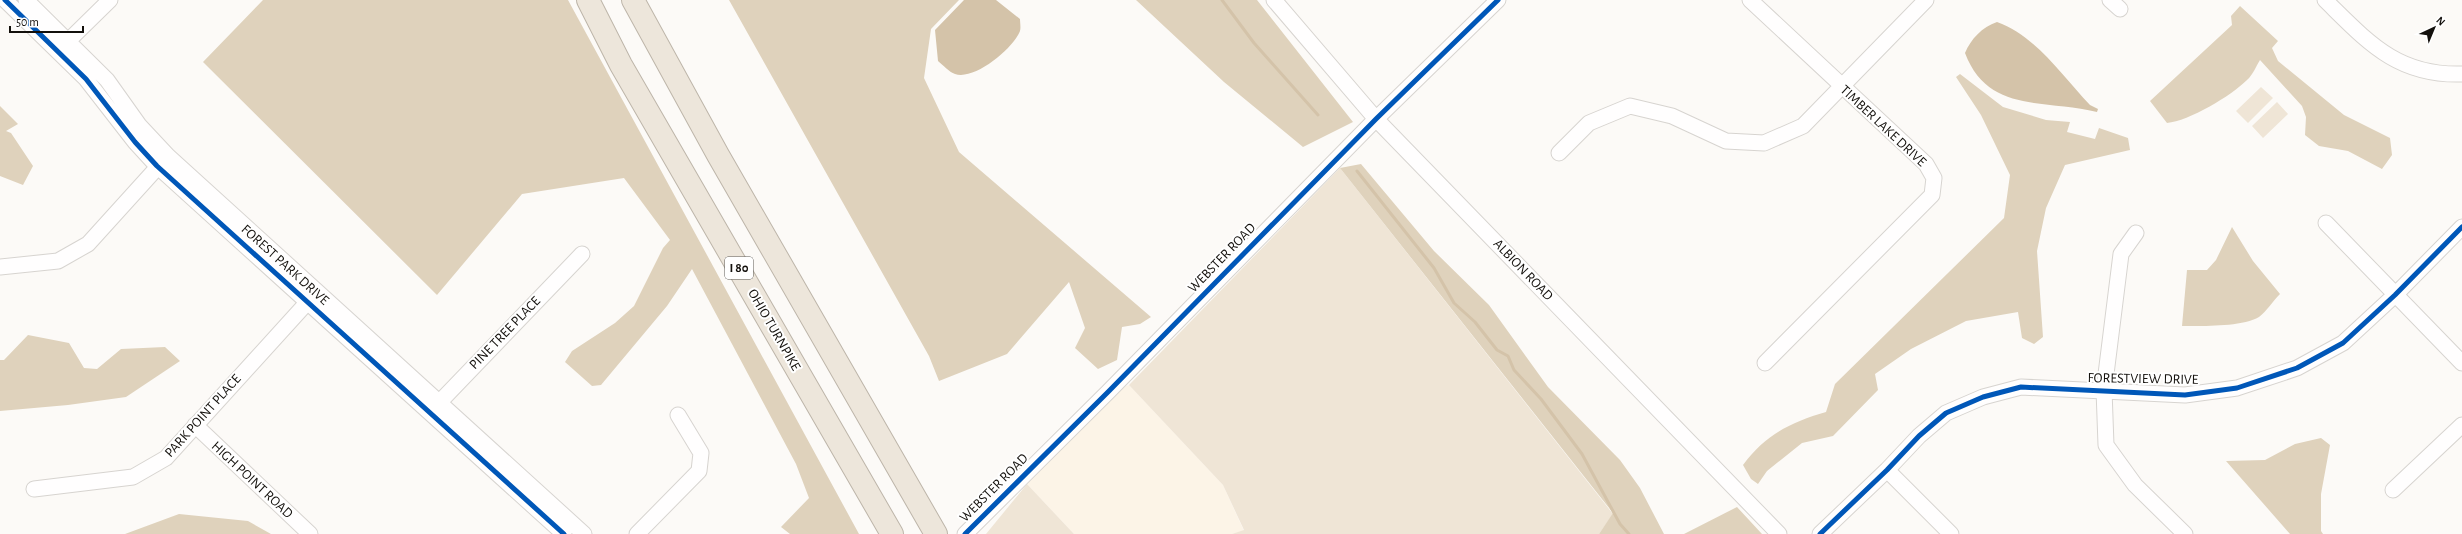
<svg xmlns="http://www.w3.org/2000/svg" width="2462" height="534" font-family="'Alegreya Sans',sans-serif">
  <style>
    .built { fill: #fcf4e7 }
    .green { fill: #efe5d6 }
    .forest { fill: #dfd2bc }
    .water { fill: #d4c3a9 }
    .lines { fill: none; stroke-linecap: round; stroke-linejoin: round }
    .stream { stroke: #d4c3a9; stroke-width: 3 }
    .minor-casing { stroke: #d7d4d0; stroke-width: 17 }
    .highway-casing { stroke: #bdb5a9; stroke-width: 24 }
    .minor { stroke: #fffefe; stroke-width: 15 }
    .highway { stroke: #ede6db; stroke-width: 22 }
    .cycleway-casing { stroke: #fff; stroke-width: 8 }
    .cycleway { stroke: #0057b8; stroke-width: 5 }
    .labels { text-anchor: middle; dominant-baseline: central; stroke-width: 4; stroke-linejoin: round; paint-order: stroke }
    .shield { fill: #fff; stroke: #5a5855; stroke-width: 1 }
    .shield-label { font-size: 13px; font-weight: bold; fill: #13100c }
    .street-label { font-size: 14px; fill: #13100c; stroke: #fff }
  </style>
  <rect width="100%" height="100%" fill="#fcfaf7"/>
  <path class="built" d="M1129,385L1223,485L1244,531L1232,534H1074L1027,484L1118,389Z"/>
  <path class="green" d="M2261,87L2273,98L2248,123L2236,111Z
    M2277,102L2288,114L2263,138L2252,126Z
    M1340,168L1613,514L1599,534H1232L1244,530L1223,485L1129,385Z
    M1027,484L1074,534H986Z"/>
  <path class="forest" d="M263,0H568L859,534H790L781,527L809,498L796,464L692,269L667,306L601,385L592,386L565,362L572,351L615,323L634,306L663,248L670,240L624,178L522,194L437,295L203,62Z
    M729,0H959L931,29L924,78L959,152L1151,317L1140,324L1122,327L1117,360L1098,369L1075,348L1085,328L1069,282L1007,354L939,381L929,356Z
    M1136,0H1257L1353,122L1303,147L1224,82Z
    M2240,6L2278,41L2272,48L2278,61L2344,115L2390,138L2392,155L2382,169L2348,151L2319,146L2305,135L2306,117L2302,106L2260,60C2256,66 2253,75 2247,80C2231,96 2189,121 2167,123L2150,101L2232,25L2231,16Z
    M1960,74L2003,107L2046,120L2070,122L2067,132L2095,139L2099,128L2128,138L2130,150L2065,165L2046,208L2037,251L2043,337L2034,344L2022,338L2018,312L1966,321L1911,349L1875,374L1878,390L1833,436L1802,443L1767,471L1758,484L1751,479L1743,465C1765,435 1791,422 1826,412L1835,384L2004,218L2010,175L1981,115L1956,77Z
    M0,106L18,124L6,131L11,133L33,166L23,185L0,176Z
    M1361,164L1434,251L1489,305L1548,387L1620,460L1640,488L1664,534H1599L1613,513L1340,168Z
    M2232,227L2253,261L2280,294C2273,301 2266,312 2259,317C2242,327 2202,326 2182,326L2187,270H2207L2216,260Z
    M28,335L69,343L84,368L97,369L121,349L165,347L180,361L126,397L68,405L0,411V360H4Z
    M2321,438L2330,445L2321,494V531L2323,534H2290L2226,461L2265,460L2295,444Z
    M1737,507L1762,534H1684Z
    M179,514L248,521L271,534H125Z"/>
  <path class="water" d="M964,0H996L1020,19C1020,22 1021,28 1020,31C1013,49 974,81 955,74C949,72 943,65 938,61L935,30Z
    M1997,22C2036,36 2062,76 2090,105L2098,109L2097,112C2046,99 1988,114 1965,53C1971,39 1982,27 1997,22Z"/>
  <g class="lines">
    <path class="stream" d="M1222,0L1254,43L1318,115
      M1357,171L1434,268L1454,303L1475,322L1497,350L1508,356L1514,370L1541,399L1582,454L1620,524L1629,534"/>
    <g class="minor-casing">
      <path id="minor" d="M5,0L86,79L135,142L157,166L564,534
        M26,0L107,80L139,125L168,156L584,534
        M1274,0L1376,119L1779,534
        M1750,0L1926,164L1934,178L1932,195L1765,363
        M2110,0L2120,9
        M2325,0C2368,42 2397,76 2462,74
        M62,47L110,0
        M1559,153L1589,123L1630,106L1672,116L1726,141L1764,143L1803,126L1926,0
        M2326,223L2462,363
        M2136,233L2121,254L2104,390L2106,445L2135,485L2185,534
        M0,267L58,261L88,244L165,159
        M433,409L582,254
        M195,425L310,534
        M1887,470L1951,534
        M34,489L133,477L166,458L314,295
        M2393,490L2462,425
        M637,534L699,471L701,453L678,415
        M965,534L1108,392L1376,119L1498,0
        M1820,534L1887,470L1919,436L1946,413L1983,397L2021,387L2185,395L2237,388L2297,368L2343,343L2395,295L2462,227"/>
    </g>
    <g class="highway-casing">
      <path id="highway" d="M588,0L621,65L892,534
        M633,0L718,155L936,534"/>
    </g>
    <use href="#minor" class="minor"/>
    <use href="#highway" class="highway"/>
    <g class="cycleway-casing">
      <path id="cycleway" d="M5,0L86,79L135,142L157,166L564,534
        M965,534L1108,392L1376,119L1498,0
        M1820,534L1887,470L1919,436L1946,413L1983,397L2021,387L2185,395L2237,388L2297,368L2343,343L2395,295L2462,227"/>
    </g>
    <use href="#cycleway" class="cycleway"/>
  </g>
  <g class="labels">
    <rect class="shield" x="725" y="257" width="28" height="22" rx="3"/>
    <g class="shield-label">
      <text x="739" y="268">I 80</text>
    </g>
    <g class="street-label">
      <text transform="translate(1883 126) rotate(43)">TIMBER LAKE DRIVE</text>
      <text transform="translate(1222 258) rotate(-46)">WEBSTER ROAD</text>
      <text transform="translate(285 265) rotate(42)">FOREST PARK DRIVE</text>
      <text transform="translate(1523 270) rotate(46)">ALBION ROAD</text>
      <text transform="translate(774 330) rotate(60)">OHIO TURNPIKE</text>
      <text transform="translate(505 333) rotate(-46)">PINE TREE PLACE</text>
      <text transform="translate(2143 379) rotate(1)">FORESTVIEW DRIVE</text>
      <text transform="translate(203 416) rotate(-48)">PARK POINT PLACE</text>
      <text transform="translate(252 480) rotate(43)">HIGH POINT ROAD</text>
      <text transform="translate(994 488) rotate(-45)">WEBSTER ROAD</text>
    </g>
  </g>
  <g transform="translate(2434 28) rotate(44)" stroke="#ffffff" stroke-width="3" paint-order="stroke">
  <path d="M0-3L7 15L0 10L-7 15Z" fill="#13100c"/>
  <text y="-6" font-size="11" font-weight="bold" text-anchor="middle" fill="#13100c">N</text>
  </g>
  <path d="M10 26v6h73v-6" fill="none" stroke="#13100c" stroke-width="2"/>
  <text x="16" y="26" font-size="12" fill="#13100c" stroke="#ffffff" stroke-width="3" paint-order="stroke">50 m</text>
</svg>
